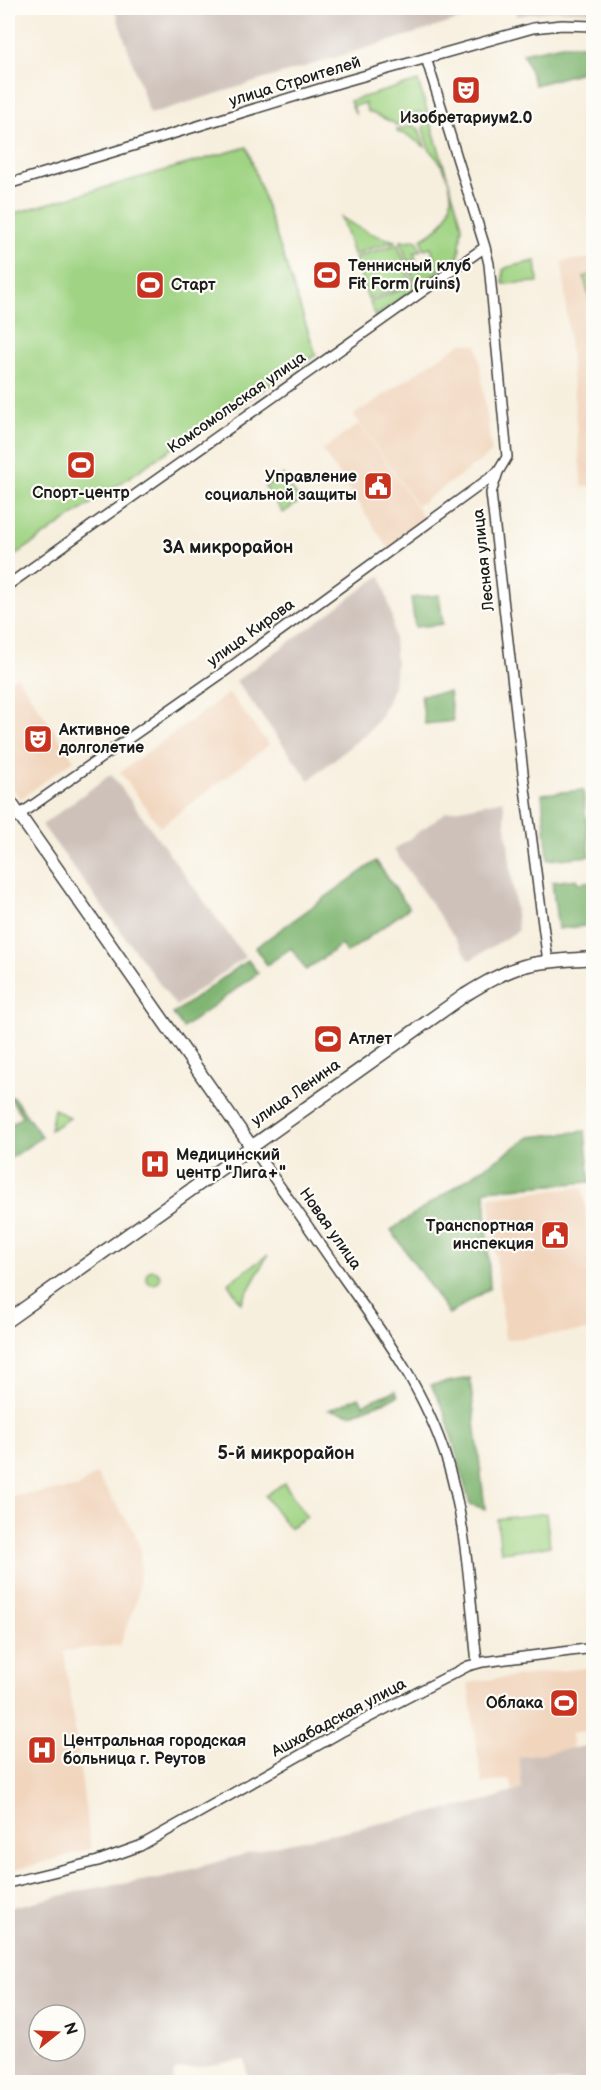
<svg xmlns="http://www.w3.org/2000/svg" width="601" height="2090" font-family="'Balsamiq Sans',sans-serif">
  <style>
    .built { fill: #f1d5bd }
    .industrial { fill: #cec1ba; fill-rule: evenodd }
    .green { fill: #a0d484; stroke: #5e7850; stroke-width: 1.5 }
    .forest { fill: #80b672; stroke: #4e6947; stroke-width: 1.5 }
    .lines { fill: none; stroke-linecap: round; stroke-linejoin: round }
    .minor-casing { stroke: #3d3c39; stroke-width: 12 }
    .tertiary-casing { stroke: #3d3c39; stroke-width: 15 }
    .minor { stroke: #fff; stroke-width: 9 }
    .tertiary { stroke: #fff; stroke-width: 12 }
    .labels { text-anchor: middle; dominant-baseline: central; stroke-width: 4.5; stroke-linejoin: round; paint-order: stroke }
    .street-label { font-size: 16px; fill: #1c1c1c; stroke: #fdfcf7 }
    .poi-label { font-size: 16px; font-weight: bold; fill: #1c1c1c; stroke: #fdfcf7; text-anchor: start }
    .neighbourhood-label { font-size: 18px; font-weight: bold; fill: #1c1c1c; stroke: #fdfcf7 }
  </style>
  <rect width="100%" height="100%" fill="#fdfcf7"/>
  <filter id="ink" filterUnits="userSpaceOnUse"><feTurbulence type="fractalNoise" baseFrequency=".0167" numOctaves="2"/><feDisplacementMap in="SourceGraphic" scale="12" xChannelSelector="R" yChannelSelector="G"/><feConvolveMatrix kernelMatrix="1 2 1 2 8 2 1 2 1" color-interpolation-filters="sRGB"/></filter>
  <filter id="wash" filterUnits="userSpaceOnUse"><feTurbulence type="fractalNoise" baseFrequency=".008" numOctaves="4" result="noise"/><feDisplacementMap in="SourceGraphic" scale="24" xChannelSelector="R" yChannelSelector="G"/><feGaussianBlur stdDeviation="1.35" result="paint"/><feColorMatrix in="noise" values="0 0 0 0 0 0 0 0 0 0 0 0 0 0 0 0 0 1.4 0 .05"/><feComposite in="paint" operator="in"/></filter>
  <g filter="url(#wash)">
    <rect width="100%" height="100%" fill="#f7efde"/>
    <path class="built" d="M593,258V486L582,487L562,261Z
      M461,343L477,345L492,453L417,506L354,415Z
      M359,424L425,519L389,549L322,450Z
      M17,676L74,760L20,799L8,782V682Z
      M229,693L269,745L160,827L120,772Z
      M583,1187L593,1285V1330L505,1340L489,1197Z
      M96,1474L134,1531L140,1547L141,1571L137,1599L120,1645L64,1651L91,1849L8,1872V1497L76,1488Z
      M593,1667V1730L571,1733L573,1749L519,1757L522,1789L513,1792L510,1779L482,1784L468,1684L478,1681Z"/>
    <path class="industrial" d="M114,8H483L485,12L150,114Z
      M514,8H593V12L557,10L517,16Z
      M381,575L392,616L396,663L394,686L380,717L368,732L309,780L236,681Z
      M111,774L245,957L176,1006L42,825Z
      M503,800L518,931L470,960L394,850L446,812Z
      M593,1745V2082H248L245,2060L175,2070L173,2082H8V1908L89,1889L160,1878L274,1846L485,1801L522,1789L519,1757ZM39,2015H75V2051H39Z"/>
    <path class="green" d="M418,81L462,225L459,256L375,317L370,302L415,284L409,265L417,263L419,269L436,263L431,247L424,249L421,239C454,223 458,195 442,165C438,159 433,155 430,150C426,144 425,134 423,128L427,121L424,114L420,112L415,113L410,120L395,125L394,123L367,111L365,103L353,106L356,115L350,101Z
      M411,125L419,129L425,147L407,135L397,132V130Z
      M247,147L316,355L162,455L8,560V215Z
      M341,217C358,229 374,236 395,241L353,254Z
      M417,240L421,250L414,253L416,259L407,262L401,241Z
      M398,244L412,284L368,299L355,257Z
      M536,261L538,282L503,284V270L508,267Z
      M593,274V300L590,301L584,277Z
      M283,475L300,501L283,513L265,487Z
      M54,1109L70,1118L50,1130Z
      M268,1255L241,1303L228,1283Z
      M146 1277a7 7 0 1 1 14 0a7 7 0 1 1-14 0Z
      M284,1483L307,1517L289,1528L265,1496Z
      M546,1513L550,1546L501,1552L497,1519Z"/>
    <path class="forest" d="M562,45H593V69L535,85L523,53Z
      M439,595L443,624L415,627L411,598Z
      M449,692L453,721L425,724L421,695Z
      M583,790L590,856L548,860L542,794Z
      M376,861L409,908L347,953L341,945L306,970L291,948L267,965L255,948Z
      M577,879V883L593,881V925L558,929L552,882Z
      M248,960L258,973L183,1028L173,1014Z
      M8,1095L14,1098L42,1137L8,1160V1127L22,1116Z
      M585,1131L590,1182L485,1190L490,1288L449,1314L391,1230L530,1137Z
      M470,1378L485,1509L470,1504L445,1413L431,1385Z
      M395,1391L398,1396L352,1414L329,1410L359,1397L363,1404Z"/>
  </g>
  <g filter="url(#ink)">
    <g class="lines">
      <g class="minor-casing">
        <path id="minor" d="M426,58L485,247L489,264L507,457L498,472L491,493L524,781L548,962
          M8,184L342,82L533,28L562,25L594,26
          M8,585L485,247
          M19,815L221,674L498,472
          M251,1146C283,1190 314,1235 345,1280C386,1337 426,1393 447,1461C467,1525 470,1598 477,1663
          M8,1883L98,1861L140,1846L341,1732L468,1666L483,1662L594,1648"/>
      </g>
      <g class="tertiary-casing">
        <path id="tertiary" d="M8,799L251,1146
          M8,1320L465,995C483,984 503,972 524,966C546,960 570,960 594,958"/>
      </g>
      <use href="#minor" class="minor"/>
      <use href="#tertiary" class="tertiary"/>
    </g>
  </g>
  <defs>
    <g id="theatre-square" transform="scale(1.5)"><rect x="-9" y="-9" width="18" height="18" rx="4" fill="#c8321e" stroke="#fdfcf7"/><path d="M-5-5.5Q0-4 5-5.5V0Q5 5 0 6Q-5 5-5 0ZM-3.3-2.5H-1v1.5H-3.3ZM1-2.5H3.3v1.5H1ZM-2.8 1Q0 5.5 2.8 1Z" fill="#fff"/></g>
    <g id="stadium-square" transform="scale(1.5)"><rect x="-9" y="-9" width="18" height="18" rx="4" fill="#c8321e" stroke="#fdfcf7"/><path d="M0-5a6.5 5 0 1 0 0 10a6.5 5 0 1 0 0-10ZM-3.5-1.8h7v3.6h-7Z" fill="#fff"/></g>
    <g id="civic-square" transform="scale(1.5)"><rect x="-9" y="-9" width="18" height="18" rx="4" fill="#c8321e" stroke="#fdfcf7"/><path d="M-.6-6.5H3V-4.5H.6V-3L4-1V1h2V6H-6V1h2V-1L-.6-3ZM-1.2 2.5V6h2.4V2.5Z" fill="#fff"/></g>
    <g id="hospital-square" transform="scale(1.5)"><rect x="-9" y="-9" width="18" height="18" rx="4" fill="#c8321e" stroke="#fdfcf7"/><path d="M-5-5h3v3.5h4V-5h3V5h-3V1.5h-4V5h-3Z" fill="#fff"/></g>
  </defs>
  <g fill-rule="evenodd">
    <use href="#theatre-square" x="466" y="90"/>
    <use href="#stadium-square" x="327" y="275"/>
    <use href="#stadium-square" x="150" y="285"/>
    <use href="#stadium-square" x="81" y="465"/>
    <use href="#civic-square" x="378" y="486"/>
    <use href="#theatre-square" x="38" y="739"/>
    <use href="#stadium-square" x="328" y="1039"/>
    <use href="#hospital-square" x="155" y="1164"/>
    <use href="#civic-square" x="555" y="1235"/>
    <use href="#stadium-square" x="564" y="1703"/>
    <use href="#hospital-square" x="42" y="1750"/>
  </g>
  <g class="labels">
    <g class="street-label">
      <text transform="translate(295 82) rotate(-17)">улица Строителей</text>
      <text transform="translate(237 403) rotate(-35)">Комсомольская улица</text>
      <text transform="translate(484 560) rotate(-96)">Лесная улица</text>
      <text transform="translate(251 633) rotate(-36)">улица Кирова</text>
      <text transform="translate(296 1093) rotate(-35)">улица Ленина</text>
      <text transform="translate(330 1229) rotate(55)">Новая улица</text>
      <text transform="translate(339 1718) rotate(-28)">Ашхабадская улица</text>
    </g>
    <g class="poi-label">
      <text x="466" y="118" text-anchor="middle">Изобретариум2.0</text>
      <text x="348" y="266">Теннисный клуб<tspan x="348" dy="18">Fit Form (ruins)</tspan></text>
      <text x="171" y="285">Старт</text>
      <text x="357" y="477" text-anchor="end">Управление<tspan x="357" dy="18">социальной защиты</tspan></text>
      <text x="81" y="493" text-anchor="middle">Спорт-центр</text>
      <text x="59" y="730">Активное<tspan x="59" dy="18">долголетие</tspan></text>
      <text x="349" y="1039">Атлет</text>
      <text x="176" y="1155">Медицинский<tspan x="176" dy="18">центр "Лига+"</tspan></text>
      <text x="534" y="1226" text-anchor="end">Транспортная<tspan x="534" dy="18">инспекция</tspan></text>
      <text x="543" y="1703" text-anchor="end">Облака</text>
      <text x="63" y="1741">Центральная городская<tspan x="63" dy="18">больница г. Реутов</tspan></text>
    </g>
    <g class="neighbourhood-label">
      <text x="228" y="547">3А микрорайон</text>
      <text x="286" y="1453">5-й микрорайон</text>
    </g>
  </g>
  <rect width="601" height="2090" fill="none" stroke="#fdfcf7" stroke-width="30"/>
  <g transform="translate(57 2033) rotate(72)"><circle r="28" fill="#fdfcf7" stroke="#a3a29f" stroke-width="1.5"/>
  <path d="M0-4.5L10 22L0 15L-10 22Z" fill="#c8321e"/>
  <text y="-9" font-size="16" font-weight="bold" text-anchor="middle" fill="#1c1c1c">N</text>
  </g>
</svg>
